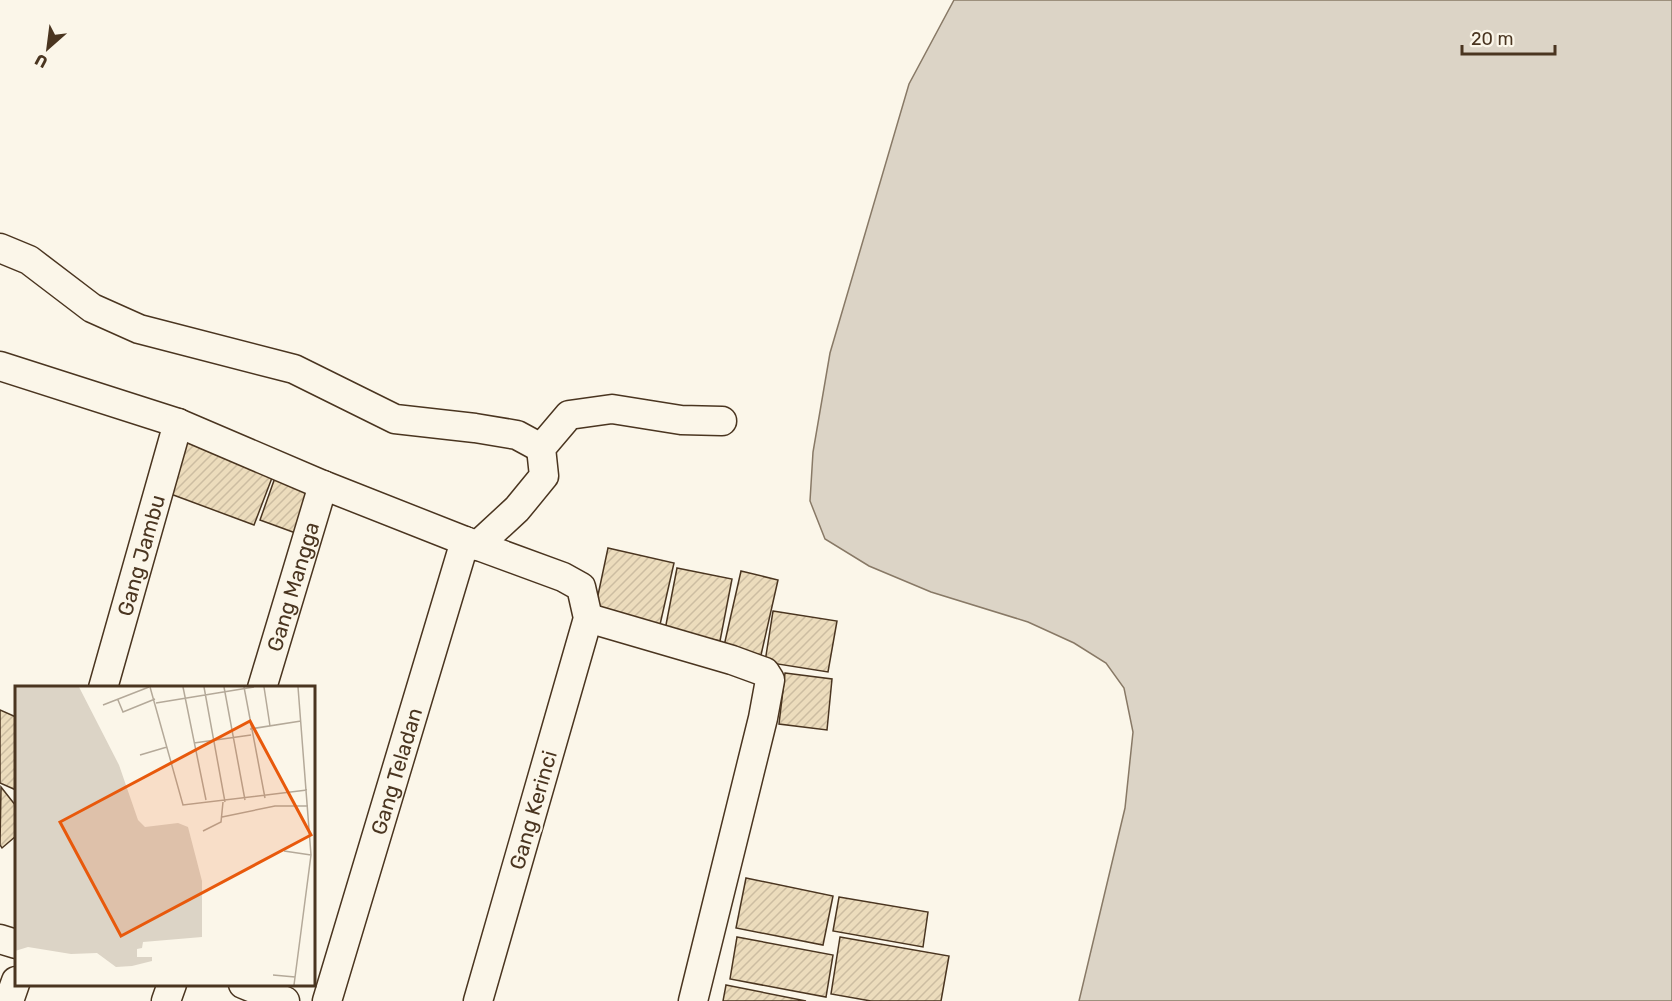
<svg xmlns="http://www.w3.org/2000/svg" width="1672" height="1001" font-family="Rubik,sans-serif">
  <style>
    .water { fill: #dcd4c6; stroke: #887966; stroke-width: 1.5 }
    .building { fill: url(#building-hatch); stroke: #4a3520; stroke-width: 1.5 }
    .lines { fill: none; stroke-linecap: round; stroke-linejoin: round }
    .minor-casing { stroke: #4a3520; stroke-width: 31 }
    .minor { stroke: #fbf6e9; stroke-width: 28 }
    .labels { text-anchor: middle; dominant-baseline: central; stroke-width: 4.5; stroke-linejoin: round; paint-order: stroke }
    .street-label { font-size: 21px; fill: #4a3520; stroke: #fbf6e9 }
    .inset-road { fill: none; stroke: #b4a999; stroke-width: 1.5 }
    .view { fill: #e8590c; fill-opacity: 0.15; stroke: #e8590c; stroke-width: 3 }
    .inset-edge { fill: none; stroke: #4a3520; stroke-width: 3 }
  </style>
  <defs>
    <pattern id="building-hatch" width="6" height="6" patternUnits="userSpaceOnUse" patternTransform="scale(1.5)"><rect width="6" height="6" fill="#ecdcbc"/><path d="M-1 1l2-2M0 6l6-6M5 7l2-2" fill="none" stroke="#ccbda1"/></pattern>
  </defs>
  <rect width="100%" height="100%" fill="#fbf6e9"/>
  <path class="water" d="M954,0H1672V1001H1079L1125,808L1133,732L1124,688L1106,663L1074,643L1028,622L931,592L869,566L825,539L810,501L813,452L830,353L909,84Z"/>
  <path class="building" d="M188,438L275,470L254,525L168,493Z
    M277,472L318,487L301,535L260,520Z
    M608,548L674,563L659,629L594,614Z
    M677,568L732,579L720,641L665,630Z
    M741,571L778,580L761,655L724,646Z
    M773,611L837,621L828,672L765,662Z
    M785,673L832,679L827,730L779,724Z
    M0,710L16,717V790L0,783Z
    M1,787L16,806V836L2,848L0,845Z
    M746,878L833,896L823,945L736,928Z
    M839,897L928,912L923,947L833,931Z
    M737,937L833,955L826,997L730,979Z
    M840,937L949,956L941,1001H871L831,994Z
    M726,985L806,1001H723Z"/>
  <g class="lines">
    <g class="minor-casing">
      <g id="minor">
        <path d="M0,248L29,260L92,308L139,329L294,369L395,419L475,428L517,435L541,448"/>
        <path d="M0,366L178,423L323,485L465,541L563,577L581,587L588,618L478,1001"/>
        <path d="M477,546L517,509L544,476L541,448L569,415L612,409L681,420L722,421"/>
        <path d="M588,618L732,660L765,672L770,680L763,718L693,1001"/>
        <path id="s1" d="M103,688L178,423"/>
        <path id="s2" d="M262,688L323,485"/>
        <path d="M0,939L16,944"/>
        <path d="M243,984L285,1001"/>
        <path d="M9,1001L16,981"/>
        <path d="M166,1001L172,984"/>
        <path id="s3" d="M327,1001L465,541"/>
      </g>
    </g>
    <use href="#minor" class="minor"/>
  </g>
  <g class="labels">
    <g class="street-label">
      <text stroke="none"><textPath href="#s1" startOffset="138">Gang Jambu</textPath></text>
      <text stroke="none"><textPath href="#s2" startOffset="106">Gang Mangga</textPath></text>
      <text stroke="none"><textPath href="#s3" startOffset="240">Gang Teladan</textPath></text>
      <text transform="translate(533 810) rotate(-74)">Gang Kerinci</text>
    </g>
  </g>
  <g transform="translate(15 686)">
    <rect width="300" height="300" fill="#fbf6e9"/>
    <path d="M0,1H64L104,79L123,134L130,141L163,137L173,141L187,195V251L128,256L127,262L122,263V271H137V275L117,280L101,281L82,267L56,268L13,261L0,265Z" fill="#dcd4c6"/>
    <path class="inset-road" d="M135,1L168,119L292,104M168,1L191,114M189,1L210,116M209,1L230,114M229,1L250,112M249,1L255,40M103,14L108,26L140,13M141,17L239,1M88,19L134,1M235,43L286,35M179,57L236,49M125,69L152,61M207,131L260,120H293M188,145L206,136L208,116M269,165L296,169M258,289L280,291M279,299L296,169L283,1"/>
    <path class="view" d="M235,35L296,149L106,250L45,136Z"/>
    <rect width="300" height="300" class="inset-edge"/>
  </g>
  <g transform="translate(48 48) rotate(208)" stroke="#fbf6e9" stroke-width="4.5" paint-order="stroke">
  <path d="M0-4.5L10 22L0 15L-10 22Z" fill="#4a3520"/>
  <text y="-9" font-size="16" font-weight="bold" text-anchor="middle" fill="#4a3520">U</text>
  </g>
  <path d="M1462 45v9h93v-9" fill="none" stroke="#4a3520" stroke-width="3"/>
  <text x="1471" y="45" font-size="18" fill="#4a3520" stroke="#fbf6e9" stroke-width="4.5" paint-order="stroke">20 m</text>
</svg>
